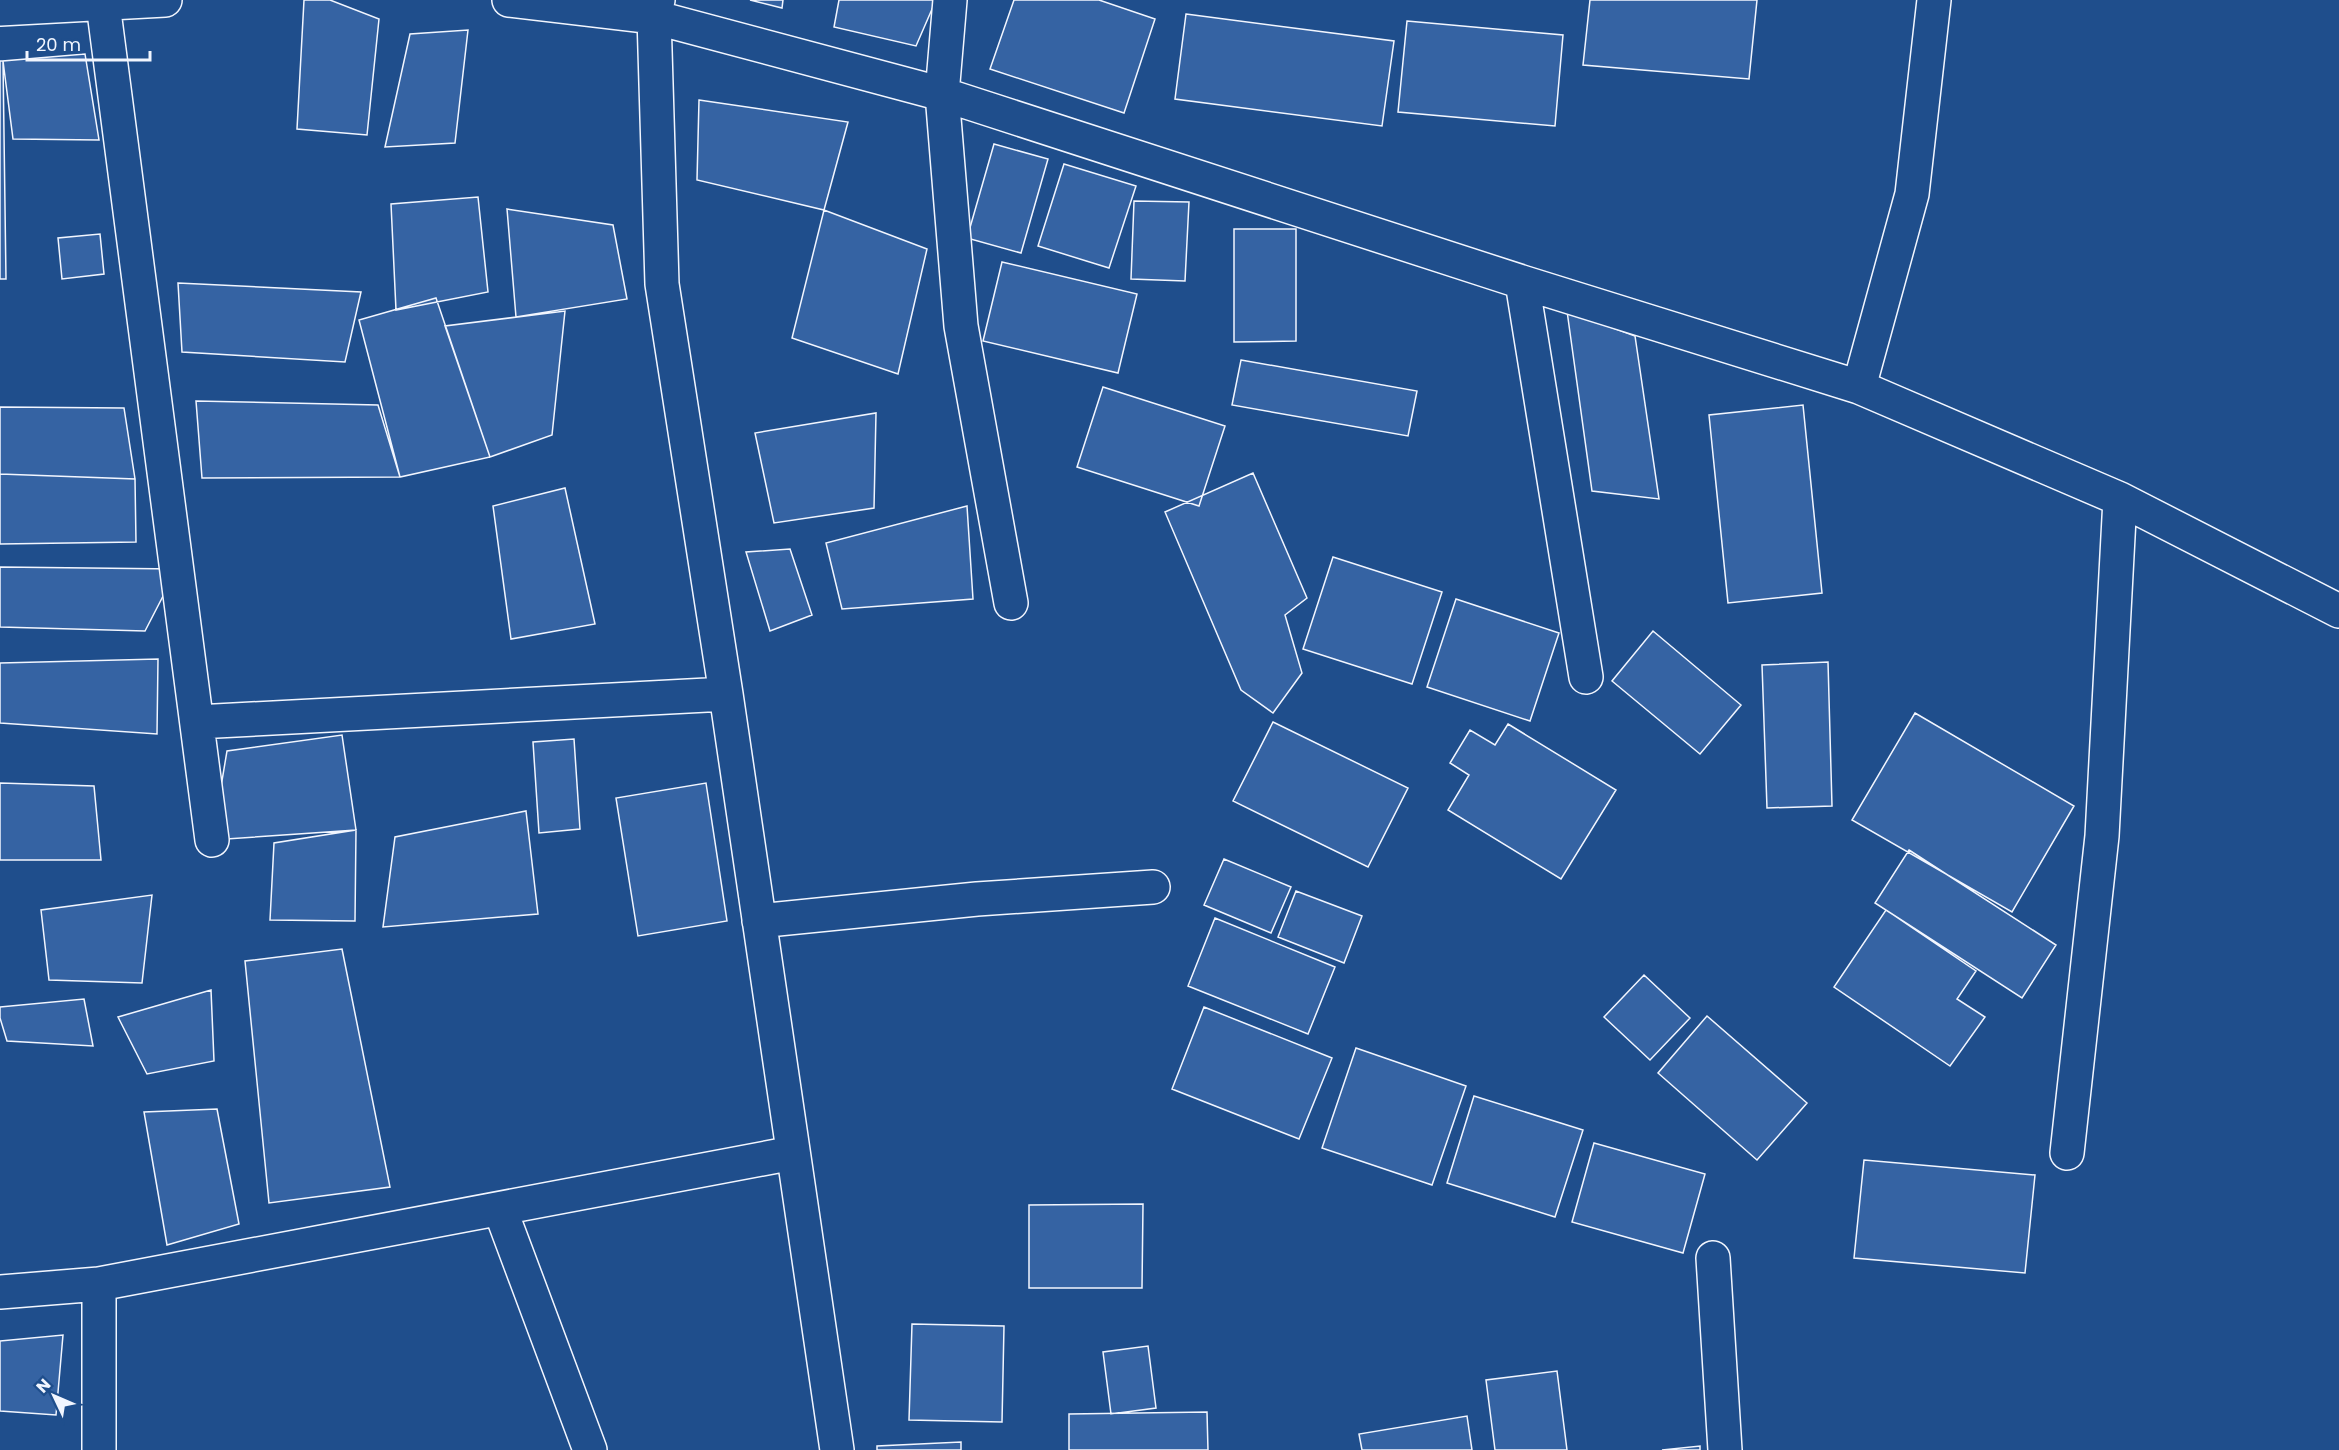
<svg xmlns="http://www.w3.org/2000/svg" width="2339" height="1450" font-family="Poppins,sans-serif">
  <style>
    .building { fill: #3563a3; stroke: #f2f6ff; stroke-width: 1.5 }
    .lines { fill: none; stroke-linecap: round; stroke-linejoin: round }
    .minor-casing { stroke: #f2f6ff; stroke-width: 36 }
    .minor { stroke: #1f4e8c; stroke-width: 33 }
  </style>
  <rect width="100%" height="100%" fill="#1f4e8c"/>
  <path class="building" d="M304,0H330L379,19L367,135L297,129Z
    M750,0H783L782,8Z
    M839,0H936L916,46L834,27Z
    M1014,0H1099L1155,19L1124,113L990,69Z
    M1590,0H1757L1749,79L1583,65Z
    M1186,14L1394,41L1382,126L1175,99Z
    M1407,21L1563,35L1555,126L1398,112Z
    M468,30L455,143L385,147L410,34Z
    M85,54L99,140L13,139L3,61Z
    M0,61H3L6,279H0Z
    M699,100L848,122L824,210L697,180Z
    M994,144L1048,159L1021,253L967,238Z
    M1064,164L1136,186L1109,268L1038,246Z
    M478,197L488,292L396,310L391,204Z
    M1134,201L1189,202L1185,281L1131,279Z
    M507,209L613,225L627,299L516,317Z
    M824,210L927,249L898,374L792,338Z
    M1234,229H1296V341L1234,342Z
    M100,234L104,274L62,279L58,238Z
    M1002,262L1137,294L1118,373L983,341Z
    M178,283L361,292L345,362L182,352Z
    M436,298L490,457L400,477L359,320Z
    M565,311L552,435L490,457L445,326Z
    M1567,311L1635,336L1659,499L1592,491Z
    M1241,360L1417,391L1408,436L1232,405Z
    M1103,387L1225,426L1199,506L1077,467Z
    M196,401L378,405L400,477L202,478Z
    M1803,405L1822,593L1728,603L1709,415Z
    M0,407L124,408L135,479L0,474Z
    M876,413L874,508L774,523L755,433Z
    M1253,473L1307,598L1285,615L1302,673L1273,713L1241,690L1165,512Z
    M0,474L135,479L136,542L0,544Z
    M565,488L595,624L511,639L493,506Z
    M967,506L973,599L842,609L826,543Z
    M790,549L812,615L770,631L746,552Z
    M1333,557L1442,592L1412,684L1303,649Z
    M0,567L177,569L145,631L0,627Z
    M1456,599L1559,633L1530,721L1427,687Z
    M1653,631L1741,705L1700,754L1612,681Z
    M158,659L157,734L0,723V663Z
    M1828,662L1832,806L1767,808L1762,665Z
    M1915,713L2074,806L2012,912L1852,820Z
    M1273,722L1408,788L1368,867L1233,801Z
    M1508,724L1616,790L1561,879L1448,810L1469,775L1450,763L1470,730L1495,745Z
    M342,735L356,830L212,840L227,751Z
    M574,739L580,829L539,833L533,742Z
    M0,783L94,786L101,860H0Z
    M706,783L727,921L638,936L616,798Z
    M526,811L538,914L383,927L395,837Z
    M356,830L355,921L270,920L274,843Z
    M1909,850L2056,945L2022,998L1875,903Z
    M1224,859L1291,887L1271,933L1204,905Z
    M1296,891L1362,916L1344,963L1278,937Z
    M152,895L142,983L49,980L41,910Z
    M1886,910L1976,971L1957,999L1985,1017L1950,1066L1834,987Z
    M1215,918L1335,967L1308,1034L1188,986Z
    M342,949L390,1187L269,1203L245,961Z
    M1644,975L1690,1018L1650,1060L1604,1017Z
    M211,990L214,1061L147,1074L118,1017Z
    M84,999L93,1046L7,1041L0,1018V1007Z
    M1204,1007L1332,1058L1299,1139L1172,1089Z
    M1707,1016L1807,1103L1757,1160L1658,1073Z
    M1356,1048L1466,1086L1432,1185L1322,1148Z
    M1474,1096L1583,1130L1555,1217L1447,1183Z
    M217,1109L239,1224L167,1245L144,1112Z
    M1594,1143L1705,1174L1683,1253L1572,1222Z
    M1864,1160L2035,1175L2025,1273L1854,1258Z
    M1143,1204L1142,1288H1029V1205Z
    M912,1324L1004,1326L1002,1422L909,1420Z
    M63,1335L56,1415L0,1411V1341Z
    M1148,1346L1156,1408L1111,1414L1103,1352Z
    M1557,1371L1567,1450H1495L1486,1380Z
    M1207,1412L1208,1450H1069V1414Z
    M1467,1416L1472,1450H1362L1359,1434Z
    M961,1442V1450H877V1446Z
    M1700,1446V1450H1662Z"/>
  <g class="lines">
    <g class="minor-casing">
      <path id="minor" d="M509,0L654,17L662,284L726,694L837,1450
        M658,0L654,17L942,94L1522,282L1859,387L2120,499L2339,611
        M950,0L942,94L961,326L1011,603
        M103,4L212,840
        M0,9L165,0
        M1522,282L1586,677
        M1859,387L1912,194L1934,0
        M197,722L726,694
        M759,921L977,899L1153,887
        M2067,1153L2102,836L2120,499
        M500,1209L590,1450
        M1713,1258L1725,1450
        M99,1284V1450
        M0,1292L99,1284L793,1153"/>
    </g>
    <use href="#minor" class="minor"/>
  </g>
  <g transform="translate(54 1396) rotate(314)" stroke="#1f4e8c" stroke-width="4.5" paint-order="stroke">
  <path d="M0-4.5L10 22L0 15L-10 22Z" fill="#f2f6ff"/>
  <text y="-9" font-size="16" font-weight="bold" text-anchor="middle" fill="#f2f6ff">N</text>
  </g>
  <path d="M27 51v9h123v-9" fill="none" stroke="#f2f6ff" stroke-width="3"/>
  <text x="36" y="51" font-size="18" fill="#f2f6ff" stroke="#1f4e8c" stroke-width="4.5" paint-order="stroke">20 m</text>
</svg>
